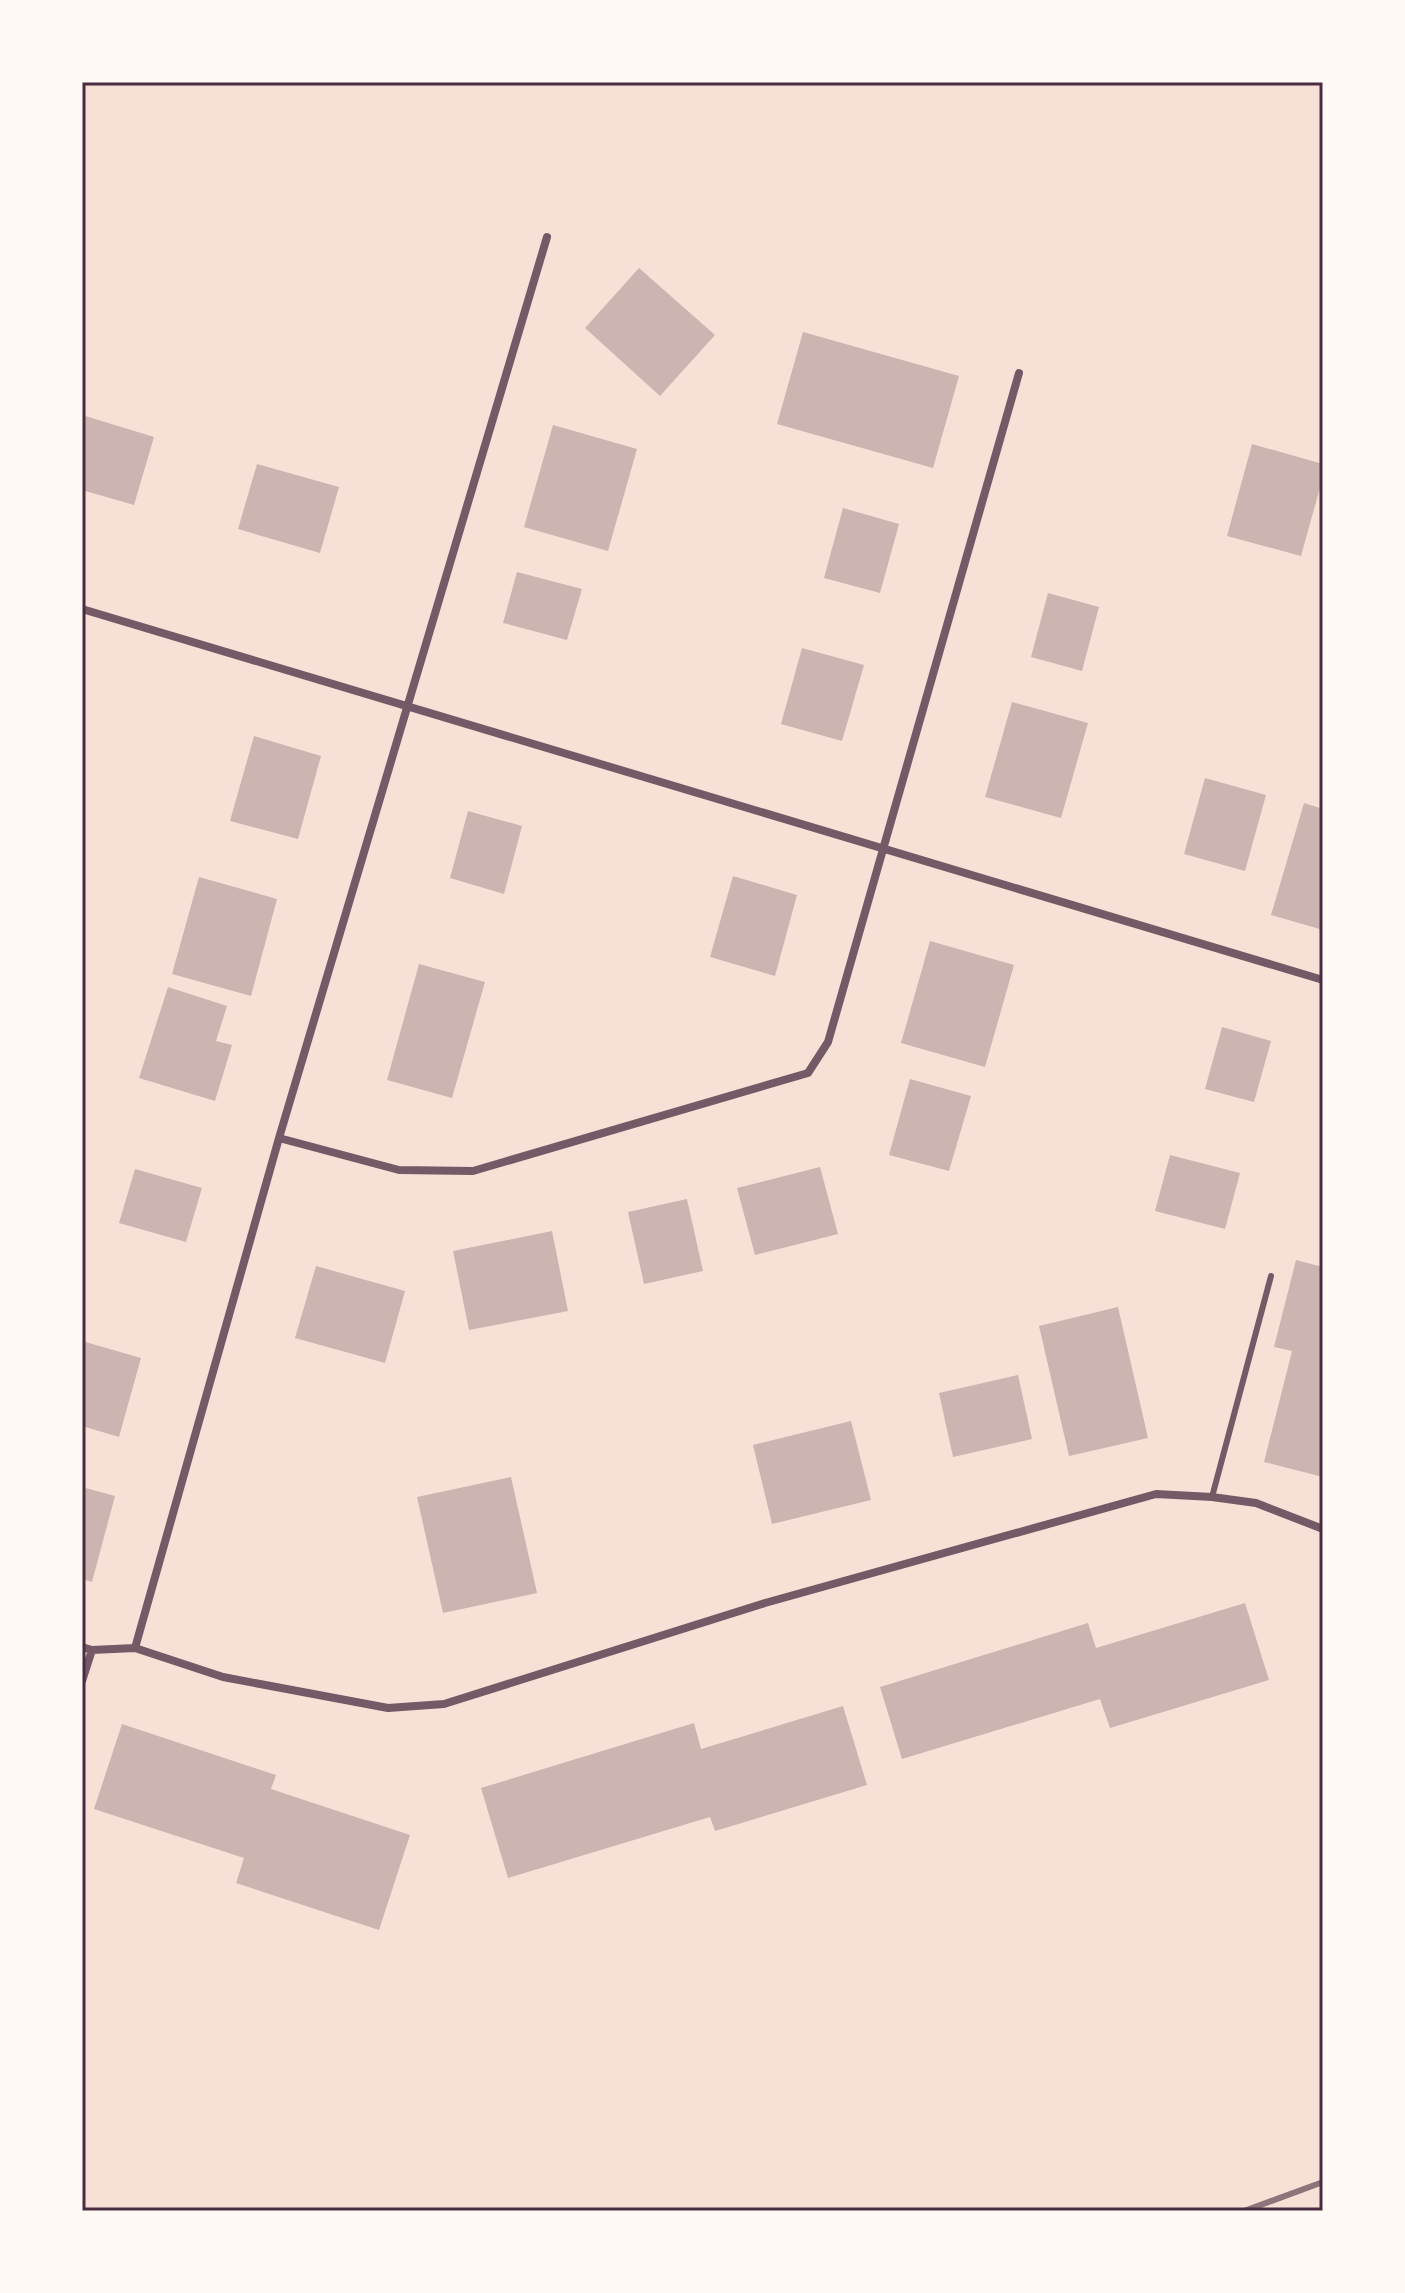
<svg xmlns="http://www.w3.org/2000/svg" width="1405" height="2293" font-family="Arial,sans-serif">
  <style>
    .building { fill: #ccb4b1 }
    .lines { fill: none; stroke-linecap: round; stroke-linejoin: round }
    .service { stroke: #755966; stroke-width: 6 }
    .minor { stroke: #755966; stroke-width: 8 }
    .rail { stroke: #8f747c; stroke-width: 6 }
    .neatline { fill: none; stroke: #4a2c40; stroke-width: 3 }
  </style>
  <rect width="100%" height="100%" fill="#f7e1d7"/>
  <path class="building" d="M639,268L715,335L660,396L585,328Z
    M803,332L959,376L933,468L777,424Z
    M82,415L154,437L134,505L82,490Z
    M553,425L637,449L608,551L524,527Z
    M1252,444L1323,464V477L1301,556L1227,536Z
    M257,464L339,487L320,553L238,529Z
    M843,508L899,524L880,593L824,578Z
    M517,572L582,589L567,640L503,623Z
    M1048,593L1099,607L1082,671L1031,657Z
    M802,648L864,665L842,741L781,724Z
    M1012,702L1088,723L1061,818L985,797Z
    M254,736L321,756L298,839L230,821Z
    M1205,778L1266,795L1245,871L1184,854Z
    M1304,803L1323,809V930L1271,915Z
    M468,811L522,826L504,894L450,878Z
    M733,876L797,895L775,976L710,957Z
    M199,877L277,899L251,996L172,974Z
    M930,941L1014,965L985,1067L901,1043Z
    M419,964L485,982L452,1098L387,1080Z
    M168,987L227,1006L216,1041L232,1045L215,1101L139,1078Z
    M1222,1027L1271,1041L1254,1102L1205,1089Z
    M910,1079L971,1096L949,1171L889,1155Z
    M1170,1155L1240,1173L1225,1229L1155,1211Z
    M820,1167L838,1234L755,1255L737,1188Z
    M135,1169L202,1188L186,1242L119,1223Z
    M687,1199L703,1271L644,1284L628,1212Z
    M552,1231L568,1311L469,1330L453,1251Z
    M1296,1260L1323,1267V1477L1264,1462L1292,1351L1274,1347Z
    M316,1266L405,1291L385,1363L295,1338Z
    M1118,1307L1148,1438L1069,1456L1039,1326Z
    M82,1341L141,1358L119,1437L82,1426Z
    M1018,1375L1032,1439L953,1457L939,1393Z
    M851,1421L871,1500L772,1524L753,1445Z
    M511,1477L537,1593L443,1613L417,1497Z
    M82,1487L115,1496L92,1582L82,1579Z
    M1245,1603L1269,1680L1110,1728L1100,1699L902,1759L880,1687L1088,1623L1096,1648Z
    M843,1706L867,1785L715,1831L710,1817L508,1878L481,1788L694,1723L701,1749Z
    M122,1724L276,1775L271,1789L410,1835L379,1930L236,1883L244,1858L94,1809Z"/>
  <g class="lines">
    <path class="service" d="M1212,1497L1271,1276"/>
    <path class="minor" d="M82,609L1323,980
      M279,1138L399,1170L473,1171L808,1073L828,1042L1019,373
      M82,1647L92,1650L135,1648L223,1677L388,1708L444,1704L765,1603L1156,1494L1212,1497L1256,1503L1323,1529
      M135,1648L279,1138L547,237
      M82,1681L92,1650"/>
    <path class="rail" d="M1244,2211L1323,2182"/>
  </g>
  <rect width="1405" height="2293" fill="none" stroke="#fffaf5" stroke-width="168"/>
  <rect x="84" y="84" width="1237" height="2125" class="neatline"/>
</svg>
